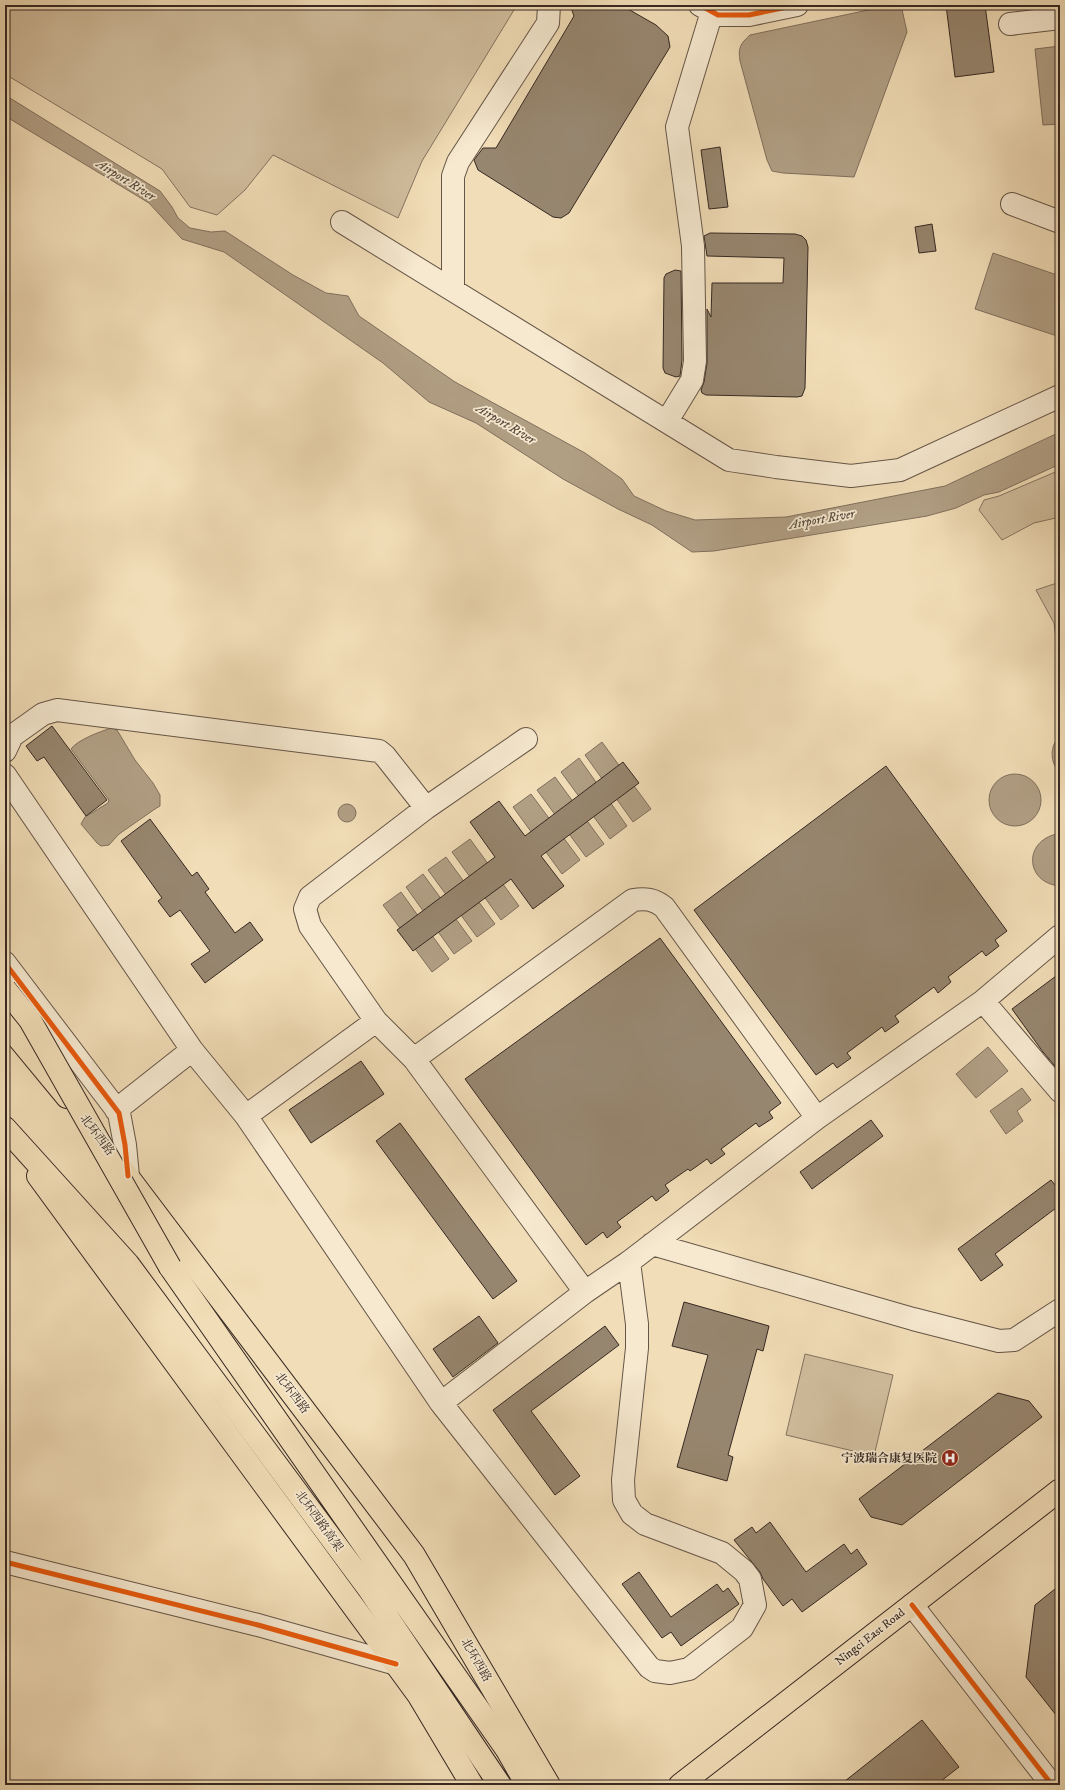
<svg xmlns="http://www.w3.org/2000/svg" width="1065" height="1790" font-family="'IM FELL DW Pica','Noto Serif SC',serif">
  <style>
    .green { fill: #d1be9e; stroke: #847360 }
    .water { fill: #b19f84; stroke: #806f5d }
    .building { fill: #97866f; stroke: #362822 }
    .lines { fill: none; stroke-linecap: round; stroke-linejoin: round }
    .minor-casing { stroke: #655547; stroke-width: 24 }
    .major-casing { stroke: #362822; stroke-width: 24 }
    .highway-casing { stroke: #362822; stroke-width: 24 }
    .minor { stroke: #f6e9d0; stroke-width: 22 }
    .major { stroke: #f1ddb7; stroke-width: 22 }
    .highway { stroke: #f1ddb7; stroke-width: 22 }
    .highway-bridge-casing { stroke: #362822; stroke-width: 24; stroke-linecap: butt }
    .highway-bridge { stroke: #f1ddb7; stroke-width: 22 }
    .cycleway-casing { stroke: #f6e9d0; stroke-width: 8 }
    .cycleway { stroke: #e8590c; stroke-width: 5 }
    .labels { text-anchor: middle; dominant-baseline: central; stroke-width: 3.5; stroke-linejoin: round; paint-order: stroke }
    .street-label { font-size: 12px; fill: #362822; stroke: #f6e9d0 }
    .poi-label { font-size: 12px; font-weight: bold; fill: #362822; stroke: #f6e9d0; text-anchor: end }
    .water-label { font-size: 13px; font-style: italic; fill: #5b4c3f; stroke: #f6e9d0 }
  </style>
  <rect width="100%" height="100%" fill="#f1ddb7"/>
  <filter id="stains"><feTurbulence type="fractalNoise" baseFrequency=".005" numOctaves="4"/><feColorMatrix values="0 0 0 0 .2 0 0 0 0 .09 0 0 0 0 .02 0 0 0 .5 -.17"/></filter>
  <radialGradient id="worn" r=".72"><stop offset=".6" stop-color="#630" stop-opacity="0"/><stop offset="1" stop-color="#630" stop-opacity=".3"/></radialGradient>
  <path class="green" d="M5,5H517L422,161L398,218L273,155L245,190L217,215L190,207L162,169L5,74Z
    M1060,470V517L1034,523L1002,540L979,510L984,500L999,496Z
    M1060,582V670L1054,623L1036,590Z
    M805,1354L893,1375L874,1456L786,1435Z"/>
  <path class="water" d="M892,5H901L907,32L854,177L783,173L772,171L767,160L740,61C738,48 740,44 750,35Z
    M1060,46V124L1043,125L1035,49Z
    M5,95L160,191L172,207L178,218L190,228L211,232L225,231L293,275L326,293L348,296L359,316L455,382L585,453L622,479L634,496L666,511L695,520L786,517L945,486L1060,432V464L999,492L984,495L956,508L927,516L714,551L692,552L652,525L618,509L563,479L476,423L429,402L383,363L224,252L182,239L149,203L5,116Z
    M993,253L1060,276V337L975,309Z
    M112,728L117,730L135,760L153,783L160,795V806L155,809L119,834L109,845L101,846L97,843L81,824L85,817L108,803L109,800L71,749C77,740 101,731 112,728Z
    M1060,736V773C1050,763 1049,746 1060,736Z
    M602,742L651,809L633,822L585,755Z
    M579,758L627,826L610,839L561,772Z
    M989 800a26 26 0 1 1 52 0a26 26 0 1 1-52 0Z
    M555,777L604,844L586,857L537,790Z
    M531,794L580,860L562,874L513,807Z
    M338 813a9 9 0 1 1 18 0a9 9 0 1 1-18 0Z
    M1057,834H1060V886C1025,883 1023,841 1057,834Z
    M470,839L519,906L501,920L452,852Z
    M446,857L495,924L477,937L428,870Z
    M423,874L472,941L454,954L406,887Z
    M401,892L449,959L432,972L383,905Z
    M988,1047L1008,1071L976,1098L956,1074Z
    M1022,1088L1031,1100L1017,1111L1023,1121L1006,1134L990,1111Z"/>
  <path class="building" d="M570,5H621L656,25L668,36L670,47L569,213L561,218L553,217L478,170L474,160L483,148H496L574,16Z
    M946,5H985L994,72L955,77Z
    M720,147L728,207L709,209L701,150Z
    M932,224L936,251L919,253L915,227Z
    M710,233L795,234L802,236L806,240L808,247L805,388L802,396L797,397L706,395L702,393L701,390L704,382L707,363V309L711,317L712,283H783L784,258L707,256L704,236Z
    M675,270L681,271L682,360L680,376L676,377L665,373L663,368L664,278L666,274Z
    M52,726L107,800L86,816L44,757L37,761L26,746Z
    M623,762L639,783L541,856L564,886L533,909L511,879L413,951L397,930L495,857L470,822L499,801L525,836Z
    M886,766L1007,931L995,940L999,946L986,956L982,951L948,977L951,982L938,993L934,987L895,1016L899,1022L885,1032L882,1027L847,1053L851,1058L837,1068L833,1063L816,1075L694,910Z
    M150,819L192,876L197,872L209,889L205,892L235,933L250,922L263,940L205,983L191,964L210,951L180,910L170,917L158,901L162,898L121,841Z
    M660,938L781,1103L769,1112L773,1118L759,1127L756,1123L721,1149L725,1154L711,1164L707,1159L690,1171L688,1169L665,1185L669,1191L656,1201L652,1196L617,1222L621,1227L607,1238L603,1232L586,1245L465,1079Z
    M1060,973V1072L1043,1052L1012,1009Z
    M361,1061L384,1094L311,1143L289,1110Z
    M871,1120L883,1136L812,1189L800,1172Z
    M400,1123L517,1281L493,1299L376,1141Z
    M1051,1180L1060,1191V1205L995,1254L1003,1265L981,1281L958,1249Z
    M684,1302L769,1326L763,1351L757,1349L728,1455L733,1457L727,1481L677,1467L708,1355L672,1346Z
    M479,1316L498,1343L453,1377L433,1349Z
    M605,1326L619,1345L531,1411L580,1476L555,1495L493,1410Z
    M998,1393L1029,1401L1042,1417L902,1525L871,1517L859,1499Z
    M770,1522L806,1572L844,1544L851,1554L857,1549L867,1564L802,1612L792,1599L783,1606L763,1579L760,1572L734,1540L752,1527L756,1533Z
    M639,1572L671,1617L717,1584L723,1592L728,1588L739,1604L681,1646L671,1632L662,1638L622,1584Z
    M1060,1585V1720L1026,1677L1035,1605Z
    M922,1720L959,1767L936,1785H840Z"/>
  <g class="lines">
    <g class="minor-casing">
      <path id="minor" d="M700,5L718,15H749L797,5
        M1010,24L1060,18
        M1012,204L1060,222
        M342,222L729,460L776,467L851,476L900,470L1060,396
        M453,290V176L458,162L548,23L549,5
        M667,421L692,380L695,361L693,246L677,127L714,5
        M526,739L426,808L310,897L305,909L310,926L376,1021L414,1059L585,1292
        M5,751L12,736L43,714L57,710L379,751L385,756L426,808
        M5,775L192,1050L246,1116L441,1403L649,1667L655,1671L670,1673L689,1669L742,1628L755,1605L750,1579L744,1571L722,1553L645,1524L632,1514L624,1500L623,1480L637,1348V1324L629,1262
        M5,963L119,1113L125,1145L128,1176
        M983,1001L1060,1091
        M414,1059L633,900C645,898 654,899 664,907L817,1118
        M116,1110L192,1050
        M246,1116L376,1021
        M652,1244L913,1319L999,1341L1014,1340L1060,1310
        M441,1403L585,1292L629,1262L817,1118L983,1001L1060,936
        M5,1562L258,1625L396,1664
        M912,1605L1052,1785"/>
    </g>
    <g class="major-casing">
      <path id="major" d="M5,1022L67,1097
        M122,1169L414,1555L549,1785
        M38,1176L419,1696L472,1785
        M680,1785L1060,1490"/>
    </g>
    <g class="highway-casing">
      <path id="highway" d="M5,1128L128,1264L368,1588L500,1785
        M170,1267L507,1750L527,1785"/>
    </g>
    <use href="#minor" class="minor"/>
    <use href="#major" class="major"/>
    <use href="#highway" class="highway"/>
    <g class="highway-bridge-casing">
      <path id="highway-bridge" d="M5,989L30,1020L170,1267"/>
    </g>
    <use href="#highway-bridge" class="highway-bridge"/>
    <g class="cycleway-casing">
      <path id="cycleway" d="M700,5L718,15H749L797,5
        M5,963L119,1113L125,1145L128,1176
        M5,1562L258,1625L396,1664
        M912,1605L1052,1785"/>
    </g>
    <use href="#cycleway" class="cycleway"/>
  </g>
  <defs>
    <g id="hospital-disc" transform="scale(0.9)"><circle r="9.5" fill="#8f2418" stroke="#f6e9d0"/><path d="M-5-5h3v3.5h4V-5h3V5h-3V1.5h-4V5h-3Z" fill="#fff"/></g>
  </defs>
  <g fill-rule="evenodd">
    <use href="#hospital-disc" x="950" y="1458"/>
  </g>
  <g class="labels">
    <g class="street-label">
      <text transform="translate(97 1135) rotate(53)">北环西路</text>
      <text transform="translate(292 1393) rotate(53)">北环西路</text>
      <text transform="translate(319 1521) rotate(54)">北环西路高架</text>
      <text transform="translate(870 1637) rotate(-38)">Ningci East Road</text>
      <text transform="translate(476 1660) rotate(60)">北环西路</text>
    </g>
    <g class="poi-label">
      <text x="937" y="1458">宁波瑞合康复医院</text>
    </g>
    <g class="water-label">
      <text transform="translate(126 180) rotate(32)">Airport River</text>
      <text transform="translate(506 424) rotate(31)">Airport River</text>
      <text transform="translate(822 519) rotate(-10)">Airport River</text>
    </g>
  </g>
  <rect width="1065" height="1790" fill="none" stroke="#f1ddb7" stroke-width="20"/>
  <rect x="6" y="6" width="1053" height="1778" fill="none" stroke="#362822" stroke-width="2"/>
  <rect x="10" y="10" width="1045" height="1770" fill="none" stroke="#362822"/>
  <rect width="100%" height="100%" filter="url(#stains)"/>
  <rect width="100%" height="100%" fill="url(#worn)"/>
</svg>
